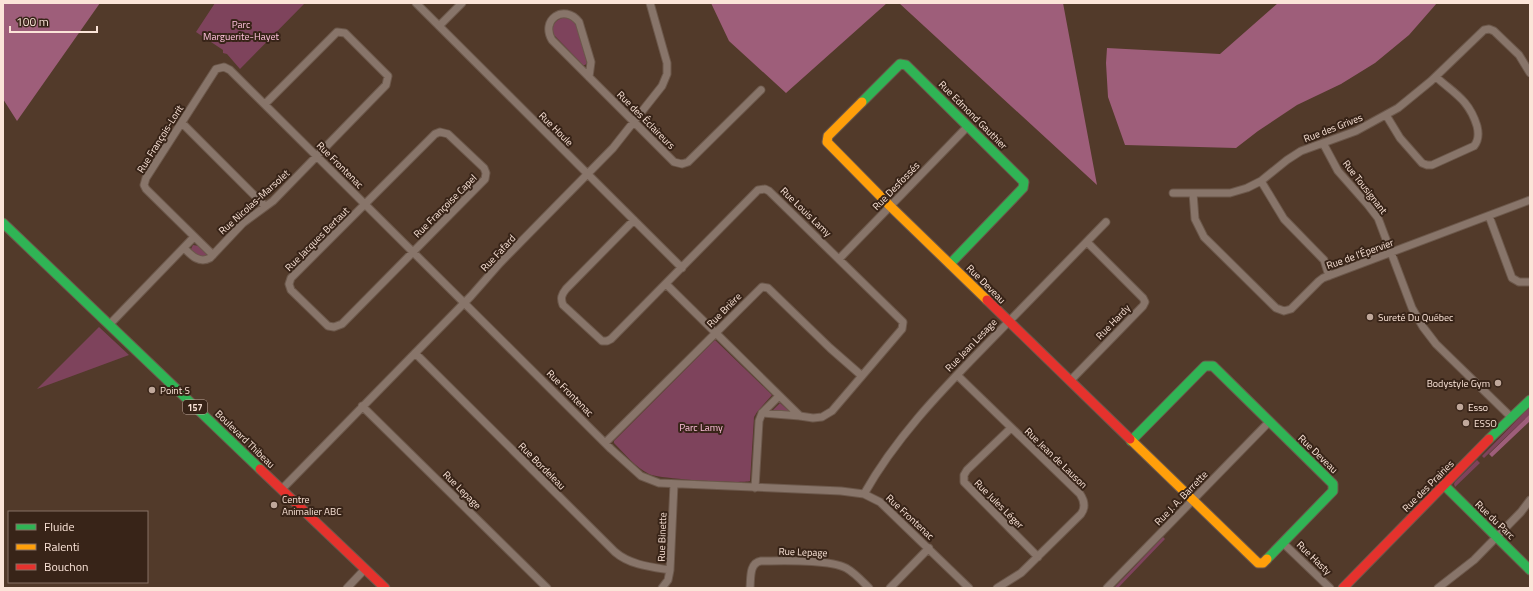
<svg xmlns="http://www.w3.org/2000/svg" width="1533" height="591" font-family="'Titillium Web',sans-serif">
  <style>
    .green { fill: #7e435c }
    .forest { fill: #9e5e7a }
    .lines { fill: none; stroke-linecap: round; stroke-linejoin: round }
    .street-casing { stroke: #6c584b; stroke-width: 9 }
    .fast-casing { stroke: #6c584b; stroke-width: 11 }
    .slow-casing { stroke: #6c584b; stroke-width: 11 }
    .jam-casing { stroke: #6c584b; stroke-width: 11 }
    .street { stroke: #88756a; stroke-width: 7 }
    .fast { stroke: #30b455; stroke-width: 9 }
    .slow { stroke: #ff9f0a; stroke-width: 9 }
    .jam { stroke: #e5322d; stroke-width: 9 }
    .poi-dot { fill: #c0a89b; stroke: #382418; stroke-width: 1.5 }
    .labels { text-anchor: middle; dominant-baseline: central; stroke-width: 4; stroke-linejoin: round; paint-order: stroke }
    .shield { fill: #382418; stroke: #c0aa9e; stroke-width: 1 }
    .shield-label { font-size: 9px; font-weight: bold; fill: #fbe4d8 }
    .park-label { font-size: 10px; fill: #fec1dc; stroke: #382418 }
    .street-label { font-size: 10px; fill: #fbe4d8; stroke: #382418 }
    .poi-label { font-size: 10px; fill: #fbe4d8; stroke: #382418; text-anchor: start }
  </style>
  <rect width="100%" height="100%" fill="#523a2a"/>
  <path class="green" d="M215,3H305L240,69L227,54L223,53V50L196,32Z
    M562,18C567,17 572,19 576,24L587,63L585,65H583L554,35C551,27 554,21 562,18Z
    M193,245L199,246L206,253L207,256L206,257L197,256L191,249Z
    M99,327L129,355L37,389Z
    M715,340L772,395L757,412L754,417L750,481C740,484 659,479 649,474C635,467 625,454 614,443V441Z
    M780,403L790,412H771Z
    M1530,407V414L1484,458L1482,456Z
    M1477,460L1480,463L1455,487L1454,484L1455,482Z
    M1163,537L1165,539L1118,588H1114Z"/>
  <path class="forest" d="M3,3H100L17,121L3,99Z
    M711,3H887L786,93L729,41Z
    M899,3H1063L1097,185Z
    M1278,3H1437L1409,35L1375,63L1341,84L1297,105L1258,131L1236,148L1125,145L1108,97L1106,63L1107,48L1220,54Z
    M1530,414V421L1492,457L1489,454Z"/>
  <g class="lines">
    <g class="street-casing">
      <path id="street" d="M416,3L682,268
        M439,26L462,3
        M589,77L591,62L579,22C564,3 540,20 552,40L674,162L682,164L688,162L761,90
        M1386,115L1400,138L1422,163L1427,165H1432L1474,146C1479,140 1479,134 1477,126C1469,100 1455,94 1436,77
        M182,123L265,206
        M440,132L448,134L484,168L486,173L485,179L342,324L334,327L328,326L291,290L289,284L291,278L435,134Z
        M1323,143L1338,171L1368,205L1378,218L1412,308L1423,327L1436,344L1511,417
        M1261,181L1284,219L1324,260L1329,276
        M1173,193H1230L1247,188L1261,181L1287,160L1301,151L1356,131L1398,108L1431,81L1484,30L1489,29L1494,31L1519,55L1530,73
        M1193,193L1195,219L1204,237L1276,308L1284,311L1291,309L1319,281L1323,278L1530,200
        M1489,216L1512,278L1519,282H1530
        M634,220L566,289C562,294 560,298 563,305L602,341H607L611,339L758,190L765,189L769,191L903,322L902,329L832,411L822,417L813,418L800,416L762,413
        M184,248C191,255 199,264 210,258L243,223L273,201L386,85L388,76L345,33L337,32L265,104
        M213,255L146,189L144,185L146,178L216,69L224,67L230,70L611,449L641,476L659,483L841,491L864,494L880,502L969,588
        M839,259L968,126
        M666,284L800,416
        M109,325L194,237
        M415,353L615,552C630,565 651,567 670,570
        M957,375L1080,494C1084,500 1086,507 1081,514L1021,573L997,588
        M1070,381L1143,306L1145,302L1143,298L1087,242
        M362,406L547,588
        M1011,428L967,470L964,475V482L1038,557
        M605,443L762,287L768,288L830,348L862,376
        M755,488L759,421L762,413L779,396
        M282,489L471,296L500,263L613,148L662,86L667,74V63L650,3
        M864,494C895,439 938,394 983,348C1024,306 1065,264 1106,222
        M1283,543L1330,588
        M347,588L365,569
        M662,588L668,580L670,570L674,484
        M750,588C751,578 749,563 761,561C782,561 829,559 846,568C855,573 862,581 869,588
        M890,588L929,548
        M1107,588L1269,422
        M1438,588L1474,560L1521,512L1530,500"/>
    </g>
    <g class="fast-casing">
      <path id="fast" d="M862,102L900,64L906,65L1024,182L1023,188L950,264
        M3,223L260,469
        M1489,439L1530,400
        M1131,441L1205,366H1213L1333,484V491L1267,559
        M1444,485L1530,570"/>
    </g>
    <g class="slow-casing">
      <path id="slow" d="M862,102L828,136L827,142L890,206L987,300
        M1130,439L1258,563H1263L1267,559"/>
    </g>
    <g class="jam-casing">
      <path id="jam" d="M987,300L1130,439
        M260,469L385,588
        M1343,588L1489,439"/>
    </g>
    <use href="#street" class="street"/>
    <use href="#fast" class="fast"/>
    <use href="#slow" class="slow"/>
    <use href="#jam" class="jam"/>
  </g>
  <g class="poi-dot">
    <circle cx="1370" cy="317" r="4"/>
    <circle cx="1498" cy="383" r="4"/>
    <circle cx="152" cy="390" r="4"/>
    <circle cx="1460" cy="407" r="4"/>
    <circle cx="1466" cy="423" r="4"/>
    <circle cx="274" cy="505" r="4"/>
  </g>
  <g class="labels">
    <rect class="shield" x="183" y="400" width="24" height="14" rx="3"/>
    <g class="shield-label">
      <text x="195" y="407">157</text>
    </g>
    <g class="park-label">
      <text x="241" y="24">Parc<tspan x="241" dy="12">Marguerite-Hayet</tspan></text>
      <text x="701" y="427">Parc Lamy</text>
    </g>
    <g class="street-label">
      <text transform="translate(973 115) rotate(45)">Rue Edmond Gauthier</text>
      <text transform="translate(646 120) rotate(45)">Rue des Éclaireurs</text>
      <text transform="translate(1333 128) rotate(-21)">Rue des Grives</text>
      <text transform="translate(556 129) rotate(45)">Rue Houle</text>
      <text transform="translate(160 139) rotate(-58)">Rue François-Lorit</text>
      <text transform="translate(340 165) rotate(45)">Rue Frontenac</text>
      <text transform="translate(896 186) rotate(-46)">Rue Desfossés</text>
      <text transform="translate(1365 187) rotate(52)">Rue Tousignant</text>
      <text transform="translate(254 202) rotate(-42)">Rue Nicolas-Marsolet</text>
      <text transform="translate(445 206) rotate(-45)">Rue Françoise Capel</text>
      <text transform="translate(806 212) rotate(44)">Rue Louis Lamy</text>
      <text transform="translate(317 239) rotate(-45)">Rue Jacques Bertaut</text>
      <text transform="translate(498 253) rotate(-47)">Rue Fafard</text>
      <text transform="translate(1360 254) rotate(-20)">Rue de l'Épervier</text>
      <text transform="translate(986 284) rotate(45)">Rue Deveau</text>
      <text transform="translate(724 310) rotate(-45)">Rue Brière</text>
      <text transform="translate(1113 322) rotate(-46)">Rue Hardy</text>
      <text transform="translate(971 345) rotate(-46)">Rue Jean Lesage</text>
      <text transform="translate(570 393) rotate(45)">Rue Frontenac</text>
      <text transform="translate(245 439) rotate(44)">Boulevard Thibeau</text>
      <text transform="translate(1318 454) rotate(44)">Rue Deveau</text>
      <text transform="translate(1056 458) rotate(44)">Rue Jean de Lauson</text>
      <text transform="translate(542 466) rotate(45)">Rue Bordeleau</text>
      <text transform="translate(1428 486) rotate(-45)">Rue des Prairies</text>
      <text transform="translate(462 490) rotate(45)">Rue Lepage</text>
      <text transform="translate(1181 498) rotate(-46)">Rue J. A. Barrette</text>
      <text transform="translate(999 504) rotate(45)">Rue Jules Léger</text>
      <text transform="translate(910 517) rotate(43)">Rue Frontenac</text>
      <text transform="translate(1495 520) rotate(44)">Rue du Parc</text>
      <text transform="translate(662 537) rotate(-88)">Rue Binette</text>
      <text transform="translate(803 552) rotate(2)">Rue Lepage</text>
      <text transform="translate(1314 558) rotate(44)">Rue Hasty</text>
    </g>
    <g class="poi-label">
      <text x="1378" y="317">Sureté Du Québec</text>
      <text x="1490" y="383" text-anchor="end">Bodystyle Gym</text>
      <text x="160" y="390">Point S</text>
      <text x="1468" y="407">Esso</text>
      <text x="1474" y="423">ESSO</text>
      <text x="282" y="499">Centre<tspan x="282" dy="12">Animalier ABC</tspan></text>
    </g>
  </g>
  <rect width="1533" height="591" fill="none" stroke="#fbe4d8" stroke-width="8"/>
  <rect x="8" y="511" width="140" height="72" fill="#382418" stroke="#867165"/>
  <rect x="16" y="524" width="20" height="6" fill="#30b455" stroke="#867165"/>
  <text x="44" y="531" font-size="12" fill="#fbe4d8">Fluide</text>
  <rect x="16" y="544" width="20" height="6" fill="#ff9f0a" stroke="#867165"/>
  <text x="44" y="551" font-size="12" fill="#fbe4d8">Ralenti</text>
  <rect x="16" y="564" width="20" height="6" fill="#e5322d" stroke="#867165"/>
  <text x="44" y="571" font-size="12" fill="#fbe4d8">Bouchon</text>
  <path d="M10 26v6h87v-6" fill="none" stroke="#fbe4d8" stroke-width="2"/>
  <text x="16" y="26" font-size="12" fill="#fbe4d8" stroke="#382418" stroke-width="3" paint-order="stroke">100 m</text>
</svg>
